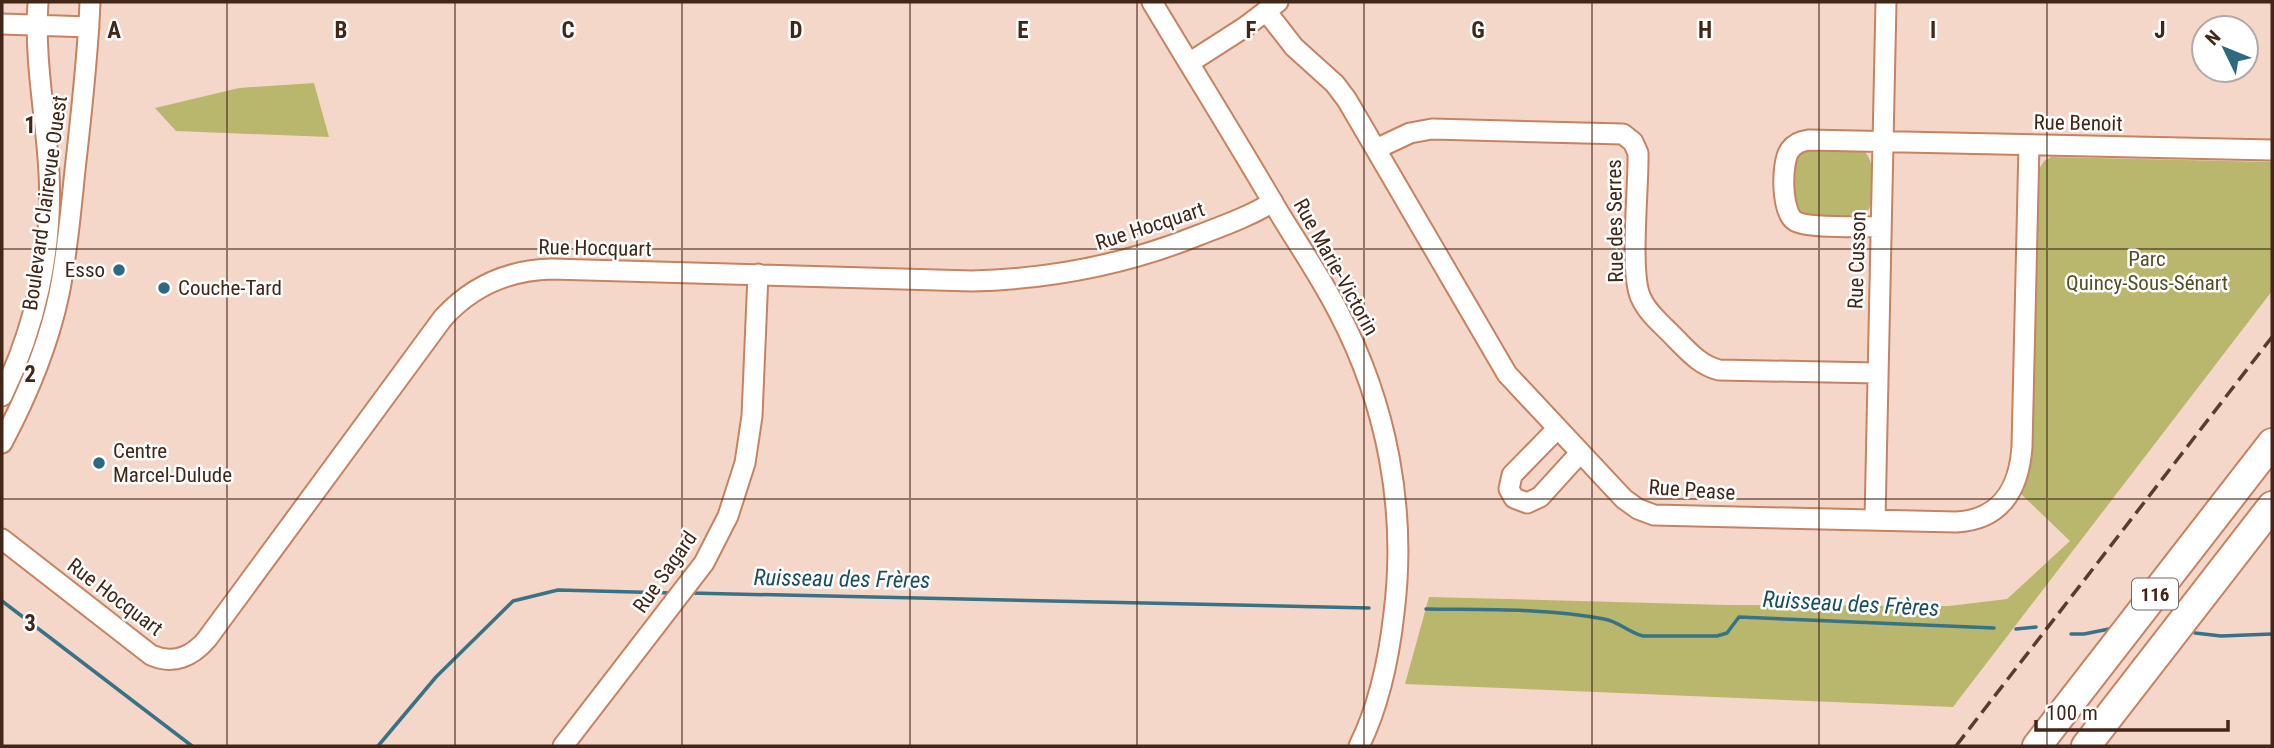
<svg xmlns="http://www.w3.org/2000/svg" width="2274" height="748" font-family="'Roboto Condensed',sans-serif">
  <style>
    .green { fill: #b9b66d }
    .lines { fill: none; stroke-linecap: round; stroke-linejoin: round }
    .stream { stroke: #387285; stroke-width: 3.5 }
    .minor-casing { stroke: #c68261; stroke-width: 23 }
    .highway-casing { stroke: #c68261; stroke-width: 32 }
    .minor { stroke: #fff; stroke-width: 19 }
    .highway { stroke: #fff; stroke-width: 28 }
    .rail { stroke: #583c2e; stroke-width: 3.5; stroke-dasharray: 14 7; stroke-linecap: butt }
    .grid { fill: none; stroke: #422618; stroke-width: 2; stroke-opacity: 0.55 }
    .poi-dot { fill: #2d6980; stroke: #fff; stroke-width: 2.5 }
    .labels { text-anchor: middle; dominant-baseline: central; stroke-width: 5; stroke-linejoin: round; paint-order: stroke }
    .shield { fill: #fff; stroke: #7b675d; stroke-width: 2 }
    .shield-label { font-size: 19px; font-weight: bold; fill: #422618 }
    .street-label { font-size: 21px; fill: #422618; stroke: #fff }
    .park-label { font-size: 21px; fill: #525025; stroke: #fff }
    .poi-label { font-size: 21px; fill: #422618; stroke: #fff; text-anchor: start }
    .water-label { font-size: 23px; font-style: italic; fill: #1a4e61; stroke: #fff }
    .grid-label { font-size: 23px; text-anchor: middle; font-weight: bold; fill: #422618; stroke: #fff; stroke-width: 5; stroke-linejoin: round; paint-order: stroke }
  </style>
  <rect width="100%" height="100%" fill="#f5d7c9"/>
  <path class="green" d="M314,83L329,137L176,131L155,108L239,88Z
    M1809,149C1823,149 1852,146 1863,151C1877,158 1881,218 1855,218C1843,218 1810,220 1801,214C1790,206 1790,168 1796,157C1800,152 1804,151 1809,149Z
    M2051,157L2272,162V291L1953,707L1405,684L1429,597L1726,605L1949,606L2007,599L2070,541L2019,492L2026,479L2031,449L2037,172L2044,161Z"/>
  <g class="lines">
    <path class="stream" d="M690,593L1369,608
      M2,601L192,746
      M1426,609C1484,610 1546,608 1604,619C1618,621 1629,633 1643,636H1717L1727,633L1739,617L1994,628
      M2016,629L2036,627
      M2195,633L2221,636L2272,634
      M2071,634H2084L2109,629
      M378,746L436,677L513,601L558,590L672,593"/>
    <g class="minor-casing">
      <path id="minor" d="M1152,2C1194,72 1237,141 1278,211C1298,244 1320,276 1338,311C1387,404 1407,509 1394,613C1389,658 1379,706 1359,746
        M1266,11L1294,47L1335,84L1347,100L1507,374L1624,499L1638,509L1654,515L1956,522C2001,520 2019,489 2022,447L2029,145
        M2,24L89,27
        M1189,63L1245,27L1278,2
        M1376,149L1410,133L1432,129L1623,134L1633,142L1638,153C1639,186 1629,274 1641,298C1648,314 1664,326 1676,339C1689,352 1700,365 1719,370L1877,373
        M1881,227C1864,226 1808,229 1795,221C1781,212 1781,162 1790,150C1795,143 1801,141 1809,140L2272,150
        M2,396C35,328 53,250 49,173C46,114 34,62 38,2
        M1557,429L1512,475L1509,489L1514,498L1527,503L1540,497L1580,453
        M2,443C27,396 48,346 59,294C68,250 71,206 76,161C82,108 88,55 90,2
        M1875,520L1886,2
        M2,539L151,655C173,665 192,657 207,639L443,318C472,286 508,270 552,269L972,281C1052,279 1125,265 1199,235C1225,225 1250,216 1273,202
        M563,746L704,563L728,516L745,463L752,416L758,274"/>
    </g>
    <g class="highway-casing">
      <path id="highway" d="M2037,746L2272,443
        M2086,746L2272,506"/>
    </g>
    <use href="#minor" class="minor"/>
    <use href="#highway" class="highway"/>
    <path class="rail" d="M1956,746L2272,337"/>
  </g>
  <path class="grid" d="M227,2V746M455,2V746M682,2V746M910,2V746M1137,2V746M1364,2V746M1592,2V746M1819,2V746M2047,2V746M2,249H2272M2,499H2272"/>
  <g class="poi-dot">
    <circle cx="119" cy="270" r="7"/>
    <circle cx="164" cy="288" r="7"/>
    <circle cx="99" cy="463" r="7"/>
  </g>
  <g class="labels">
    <rect class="shield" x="2132" y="578.5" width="46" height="31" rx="5"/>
    <g class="shield-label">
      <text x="2155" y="594">116</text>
    </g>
    <g class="street-label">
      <text transform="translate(2078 123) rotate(1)">Rue Benoit</text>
      <text transform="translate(45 203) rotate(-82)">Boulevard Clairevue Ouest</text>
      <text transform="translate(1615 221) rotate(-91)">Rue des Serres</text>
      <text transform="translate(1150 226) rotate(-18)">Rue Hocquart</text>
      <text transform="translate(595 248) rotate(1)">Rue Hocquart</text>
      <text transform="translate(1857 260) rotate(-88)">Rue Cusson</text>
      <text transform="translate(1336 267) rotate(61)">Rue Marie-Victorin</text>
      <text transform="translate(1692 490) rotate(4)">Rue Pease</text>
      <text transform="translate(665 572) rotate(-55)">Rue Sagard</text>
      <text transform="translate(115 597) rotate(37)">Rue Hocquart</text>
    </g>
    <g class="park-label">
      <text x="2147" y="259">Parc<tspan x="2147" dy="24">Quincy-Sous-Sénart</tspan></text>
    </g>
    <g class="poi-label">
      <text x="105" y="270" text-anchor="end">Esso</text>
      <text x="178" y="288">Couche-Tard</text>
      <text x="113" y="451">Centre<tspan x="113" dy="24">Marcel-Dulude</tspan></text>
    </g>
    <g class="water-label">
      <text transform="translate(842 579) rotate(1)">Ruisseau des Frères</text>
      <text transform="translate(1851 604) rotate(3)">Ruisseau des Frères</text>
    </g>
  </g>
  <g class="grid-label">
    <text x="114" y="38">A</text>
    <text x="341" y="38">B</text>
    <text x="568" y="38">C</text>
    <text x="796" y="38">D</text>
    <text x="1023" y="38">E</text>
    <text x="1251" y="38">F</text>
    <text x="1478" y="38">G</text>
    <text x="1705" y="38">H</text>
    <text x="1933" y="38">I</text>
    <text x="2160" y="38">J</text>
    <text x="30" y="133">1</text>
    <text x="30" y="382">2</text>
    <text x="30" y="631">3</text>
  </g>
  <rect width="2274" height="748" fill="none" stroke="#422618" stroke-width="7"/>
  <g transform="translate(2225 49) rotate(313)"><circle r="33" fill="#ffffff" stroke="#b3a8a3" stroke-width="2"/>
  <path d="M0-5L12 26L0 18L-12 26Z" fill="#2d6980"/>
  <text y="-10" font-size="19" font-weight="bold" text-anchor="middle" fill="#422618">N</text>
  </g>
  <path d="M2036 720v10h192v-10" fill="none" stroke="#422618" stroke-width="3.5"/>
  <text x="2046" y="720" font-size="21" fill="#422618" stroke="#ffffff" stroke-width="5" paint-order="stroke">100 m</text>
</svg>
